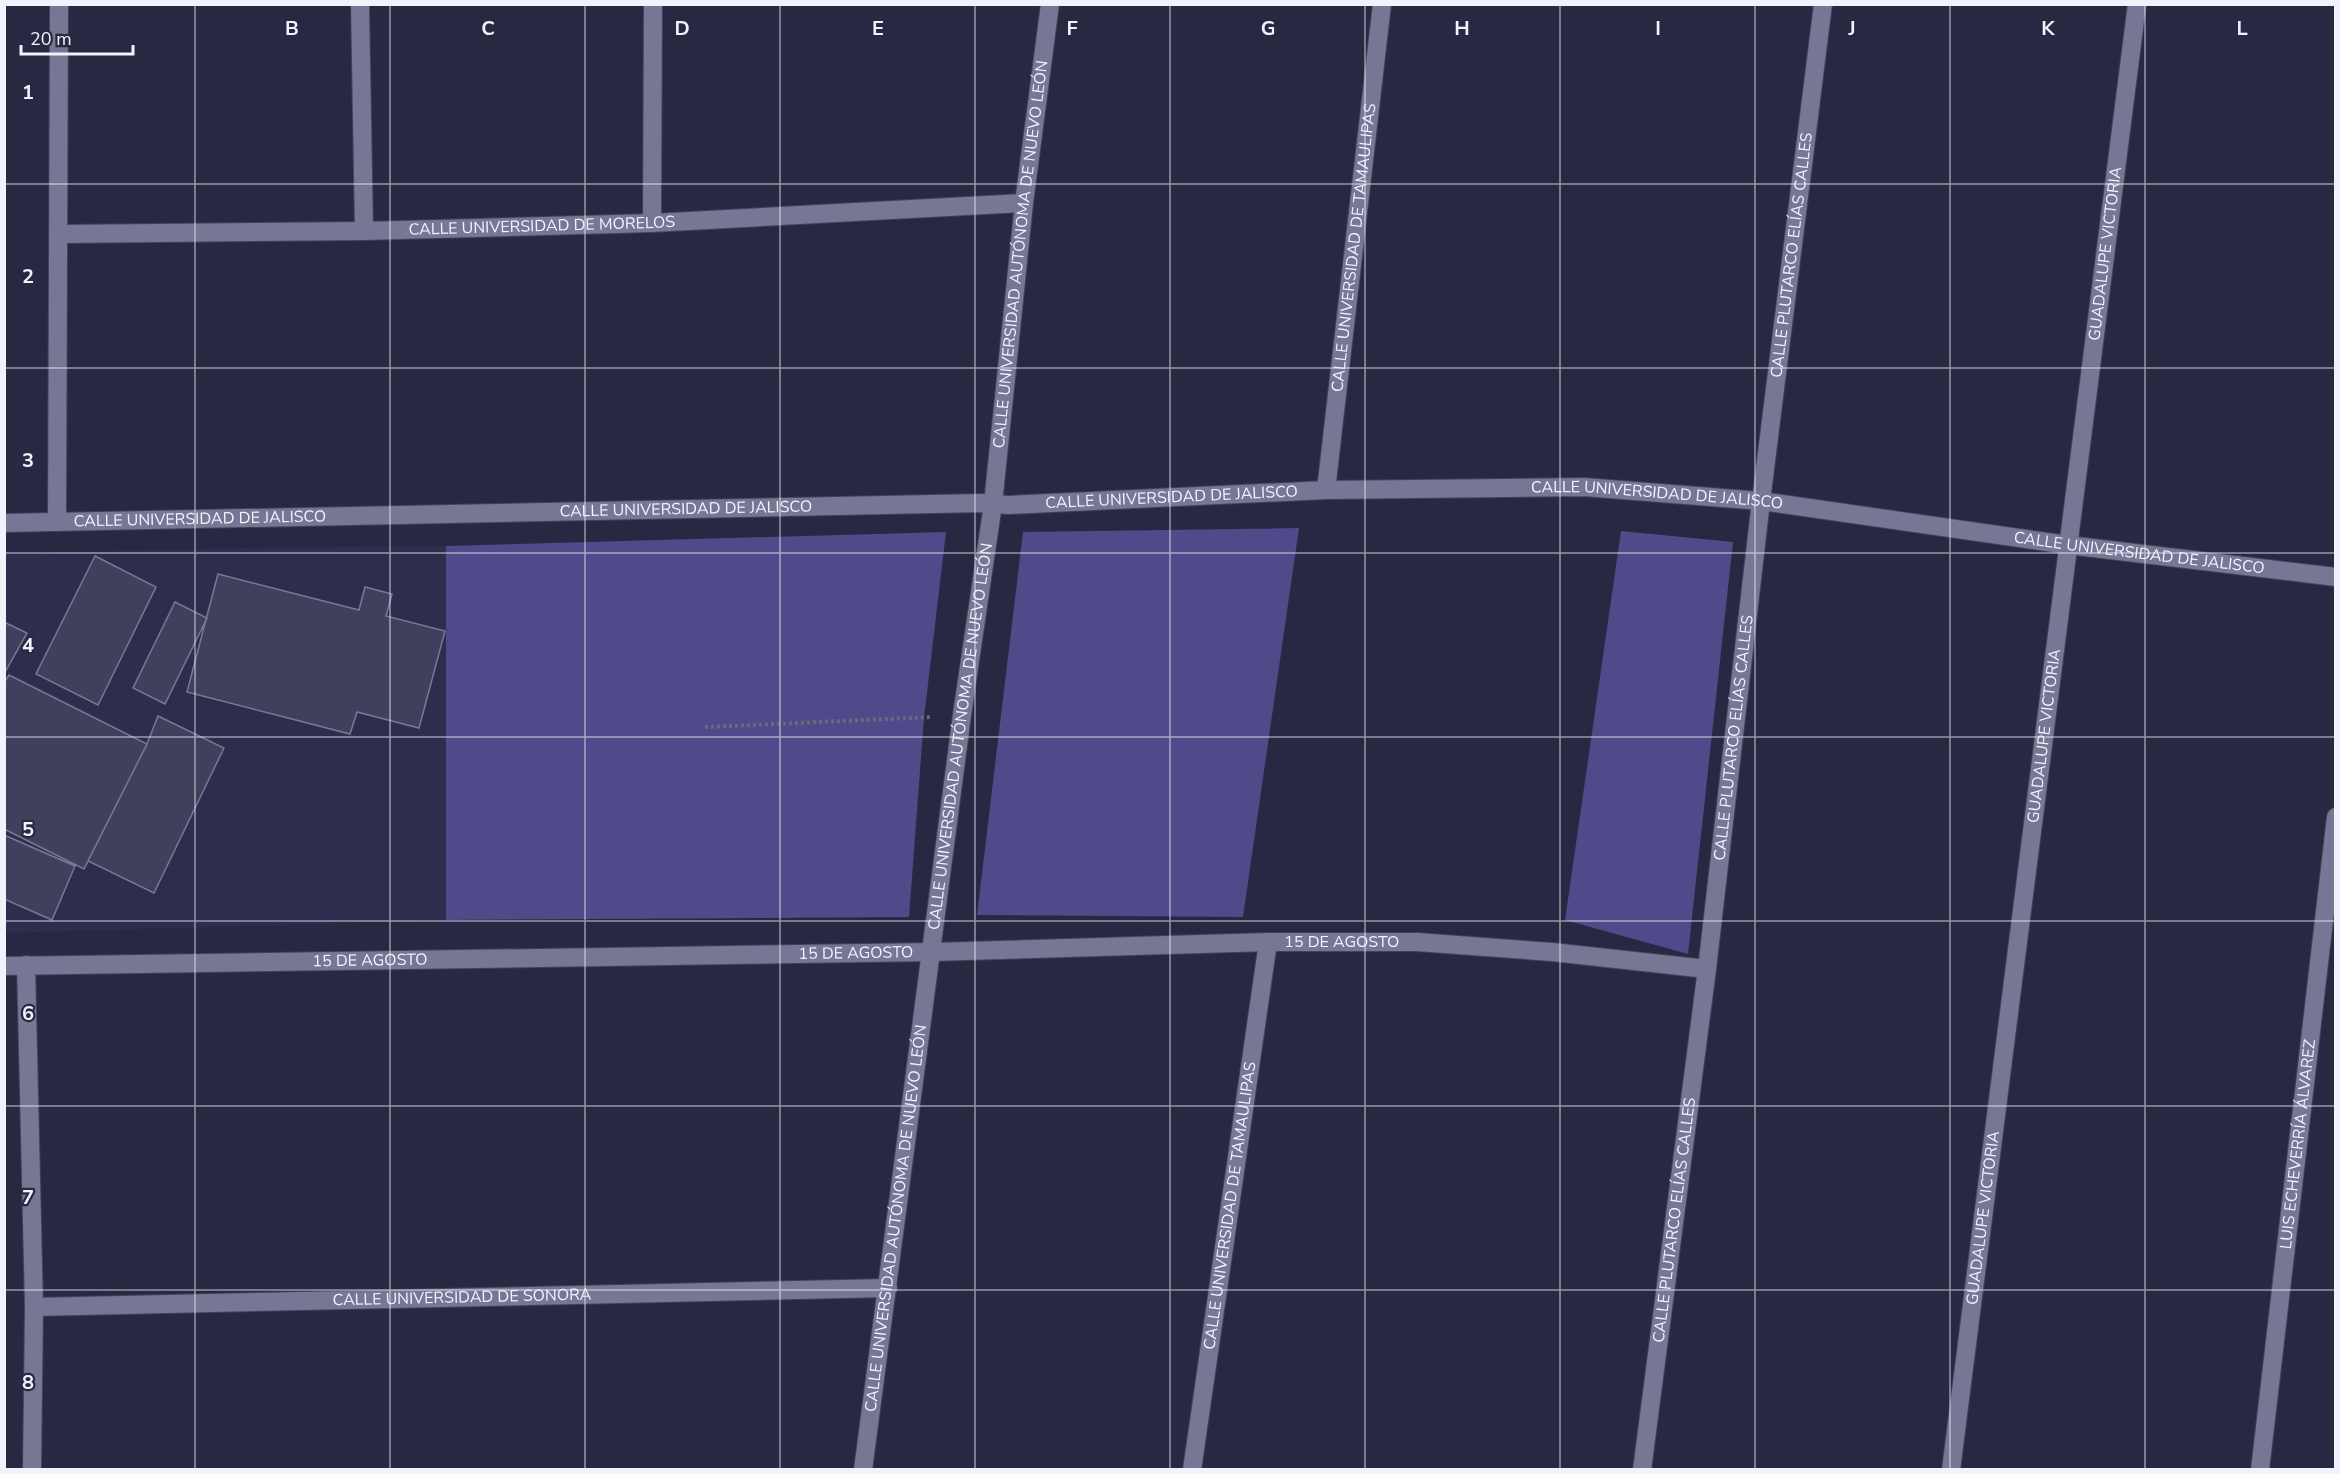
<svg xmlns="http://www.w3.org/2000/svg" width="2340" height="1474" font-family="'Nunito Sans',sans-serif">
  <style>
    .built { fill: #2f2d4e }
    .green { fill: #4f4a89 }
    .building { fill: #41405c; stroke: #787897; stroke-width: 1.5 }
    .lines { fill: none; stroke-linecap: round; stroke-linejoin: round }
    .minor-casing { stroke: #434257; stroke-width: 20 }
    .path { stroke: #6a697e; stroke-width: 4; stroke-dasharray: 3 3; stroke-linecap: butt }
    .minor { stroke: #767695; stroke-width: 18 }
    .grid { fill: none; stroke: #f2f2fd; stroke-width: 1.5; stroke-opacity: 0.55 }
    .labels { text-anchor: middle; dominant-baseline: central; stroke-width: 4.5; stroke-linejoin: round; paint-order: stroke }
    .street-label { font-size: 16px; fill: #f2f2fd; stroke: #292842 }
    .grid-label { font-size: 20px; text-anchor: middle; font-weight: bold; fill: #f2f2fd; stroke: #292842; stroke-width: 4.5; stroke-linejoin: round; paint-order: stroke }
  </style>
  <rect width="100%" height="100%" fill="#292842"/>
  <path class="built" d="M446,546V920L5,933L4,554L239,548Z"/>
  <path class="green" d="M1299,528L1243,917L977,915L1023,532Z
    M1621,531L1733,542L1688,954L1565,920Z
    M946,532L924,718L909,917L446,920V546Z"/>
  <path class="building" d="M95,556L156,587L98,705L36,674Z
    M218,574L359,610L365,587L392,594L386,616L445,631L419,728L357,712L350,734L187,692Z
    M175,602L207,618L165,704L133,688Z
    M4,622L27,633L4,674Z
    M9,675L147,744L84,869L4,829V683Z
    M158,716L224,748L154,893L88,861L147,744Z
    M4,835L75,866L52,920L4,899Z"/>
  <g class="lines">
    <g class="minor-casing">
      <g id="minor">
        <path d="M360,4L364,231"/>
        <path d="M652,223L653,4"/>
        <path id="s1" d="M60,234L364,231L652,223L1024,203"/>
        <path id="s2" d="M1326,490L1382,4"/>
        <path d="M57,522L59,4"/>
        <path id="s3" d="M4,523L982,503L1008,505L1326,490L1584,487L1761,501L2068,545L2336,577"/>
        <path d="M26,965L34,1307L32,1470"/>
        <path id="s4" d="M4,966L933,952L1268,942H1417L1552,952L1707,969"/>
        <path id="s5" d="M34,1307L888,1288"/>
        <path id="s6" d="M863,1470L962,715L993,504L1024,203L1050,4"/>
        <path id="s7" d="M1192,1470L1268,942"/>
        <path id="s8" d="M1642,1470L1707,969L1761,501L1823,4"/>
        <path id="s9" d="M1951,1470L2137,4"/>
        <path id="s10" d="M2260,1470L2336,817"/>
      </g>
    </g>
    <path class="path" d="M705,727L932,717"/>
    <use href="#minor" class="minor"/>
  </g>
  <path class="grid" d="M195,4V1470M390,4V1470M585,4V1470M780,4V1470M975,4V1470M1170,4V1470M1365,4V1470M1560,4V1470M1755,4V1470M1950,4V1470M2145,4V1470M4,184H2336M4,368H2336M4,553H2336M4,737H2336M4,921H2336M4,1106H2336M4,1290H2336"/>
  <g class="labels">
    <g class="street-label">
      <text stroke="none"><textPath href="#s1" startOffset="482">CALLE UNIVERSIDAD DE MORELOS</textPath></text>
      <text stroke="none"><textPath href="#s2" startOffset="244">CALLE UNIVERSIDAD DE TAMAULIPAS</textPath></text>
      <text stroke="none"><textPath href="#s6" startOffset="1226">CALLE UNIVERSIDAD AUTÓNOMA DE NUEVO LEÓN</textPath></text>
      <text stroke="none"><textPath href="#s8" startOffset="1224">CALLE PLUTARCO ELÍAS CALLES</textPath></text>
      <text stroke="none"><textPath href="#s9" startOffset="1226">GUADALUPE VICTORIA</textPath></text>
      <text stroke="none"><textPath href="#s3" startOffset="1168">CALLE UNIVERSIDAD DE JALISCO</textPath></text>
      <text stroke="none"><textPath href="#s3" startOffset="1654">CALLE UNIVERSIDAD DE JALISCO</textPath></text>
      <text stroke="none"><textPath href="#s3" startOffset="682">CALLE UNIVERSIDAD DE JALISCO</textPath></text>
      <text stroke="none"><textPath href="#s3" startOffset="196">CALLE UNIVERSIDAD DE JALISCO</textPath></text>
      <text stroke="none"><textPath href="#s3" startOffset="2140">CALLE UNIVERSIDAD DE JALISCO</textPath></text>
      <text stroke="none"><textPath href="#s8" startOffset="738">CALLE PLUTARCO ELÍAS CALLES</textPath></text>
      <text stroke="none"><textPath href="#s9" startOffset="740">GUADALUPE VICTORIA</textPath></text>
      <text stroke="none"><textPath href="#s6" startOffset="740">CALLE UNIVERSIDAD AUTÓNOMA DE NUEVO LEÓN</textPath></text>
      <text stroke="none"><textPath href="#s4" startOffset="1338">15 DE AGOSTO</textPath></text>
      <text stroke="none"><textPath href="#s4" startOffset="852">15 DE AGOSTO</textPath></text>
      <text stroke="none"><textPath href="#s4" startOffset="366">15 DE AGOSTO</textPath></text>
      <text stroke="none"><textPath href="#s10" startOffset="328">LUIS ECHEVERRÍA ÁLVAREZ</textPath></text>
      <text stroke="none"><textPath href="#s7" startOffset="267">CALLE UNIVERSIDAD DE TAMAULIPAS</textPath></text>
      <text stroke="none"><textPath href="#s6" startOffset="254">CALLE UNIVERSIDAD AUTÓNOMA DE NUEVO LEÓN</textPath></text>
      <text stroke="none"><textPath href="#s9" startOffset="254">GUADALUPE VICTORIA</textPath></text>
      <text stroke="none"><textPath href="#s8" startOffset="252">CALLE PLUTARCO ELÍAS CALLES</textPath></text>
      <text stroke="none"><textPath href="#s5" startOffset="428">CALLE UNIVERSIDAD DE SONORA</textPath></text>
    </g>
  </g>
  <g class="grid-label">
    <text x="292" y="35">B</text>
    <text x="488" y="35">C</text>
    <text x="682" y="35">D</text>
    <text x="878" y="35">E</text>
    <text x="1072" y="35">F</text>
    <text x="1268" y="35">G</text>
    <text x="1462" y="35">H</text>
    <text x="1658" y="35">I</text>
    <text x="1852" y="35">J</text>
    <text x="2048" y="35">K</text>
    <text x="2242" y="35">L</text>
    <text x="28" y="99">1</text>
    <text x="28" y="283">2</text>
    <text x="28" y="467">3</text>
    <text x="28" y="652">4</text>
    <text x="28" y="836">5</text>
    <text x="28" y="1020">6</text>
    <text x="28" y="1204">7</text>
    <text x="28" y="1389">8</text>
  </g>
  <rect width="2340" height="1474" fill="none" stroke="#f2f2fd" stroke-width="12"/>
  <path d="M21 45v9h112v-9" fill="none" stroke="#f2f2fd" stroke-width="3"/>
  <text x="30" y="45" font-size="18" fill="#f2f2fd" stroke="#292842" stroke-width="4.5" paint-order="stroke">20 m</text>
</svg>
